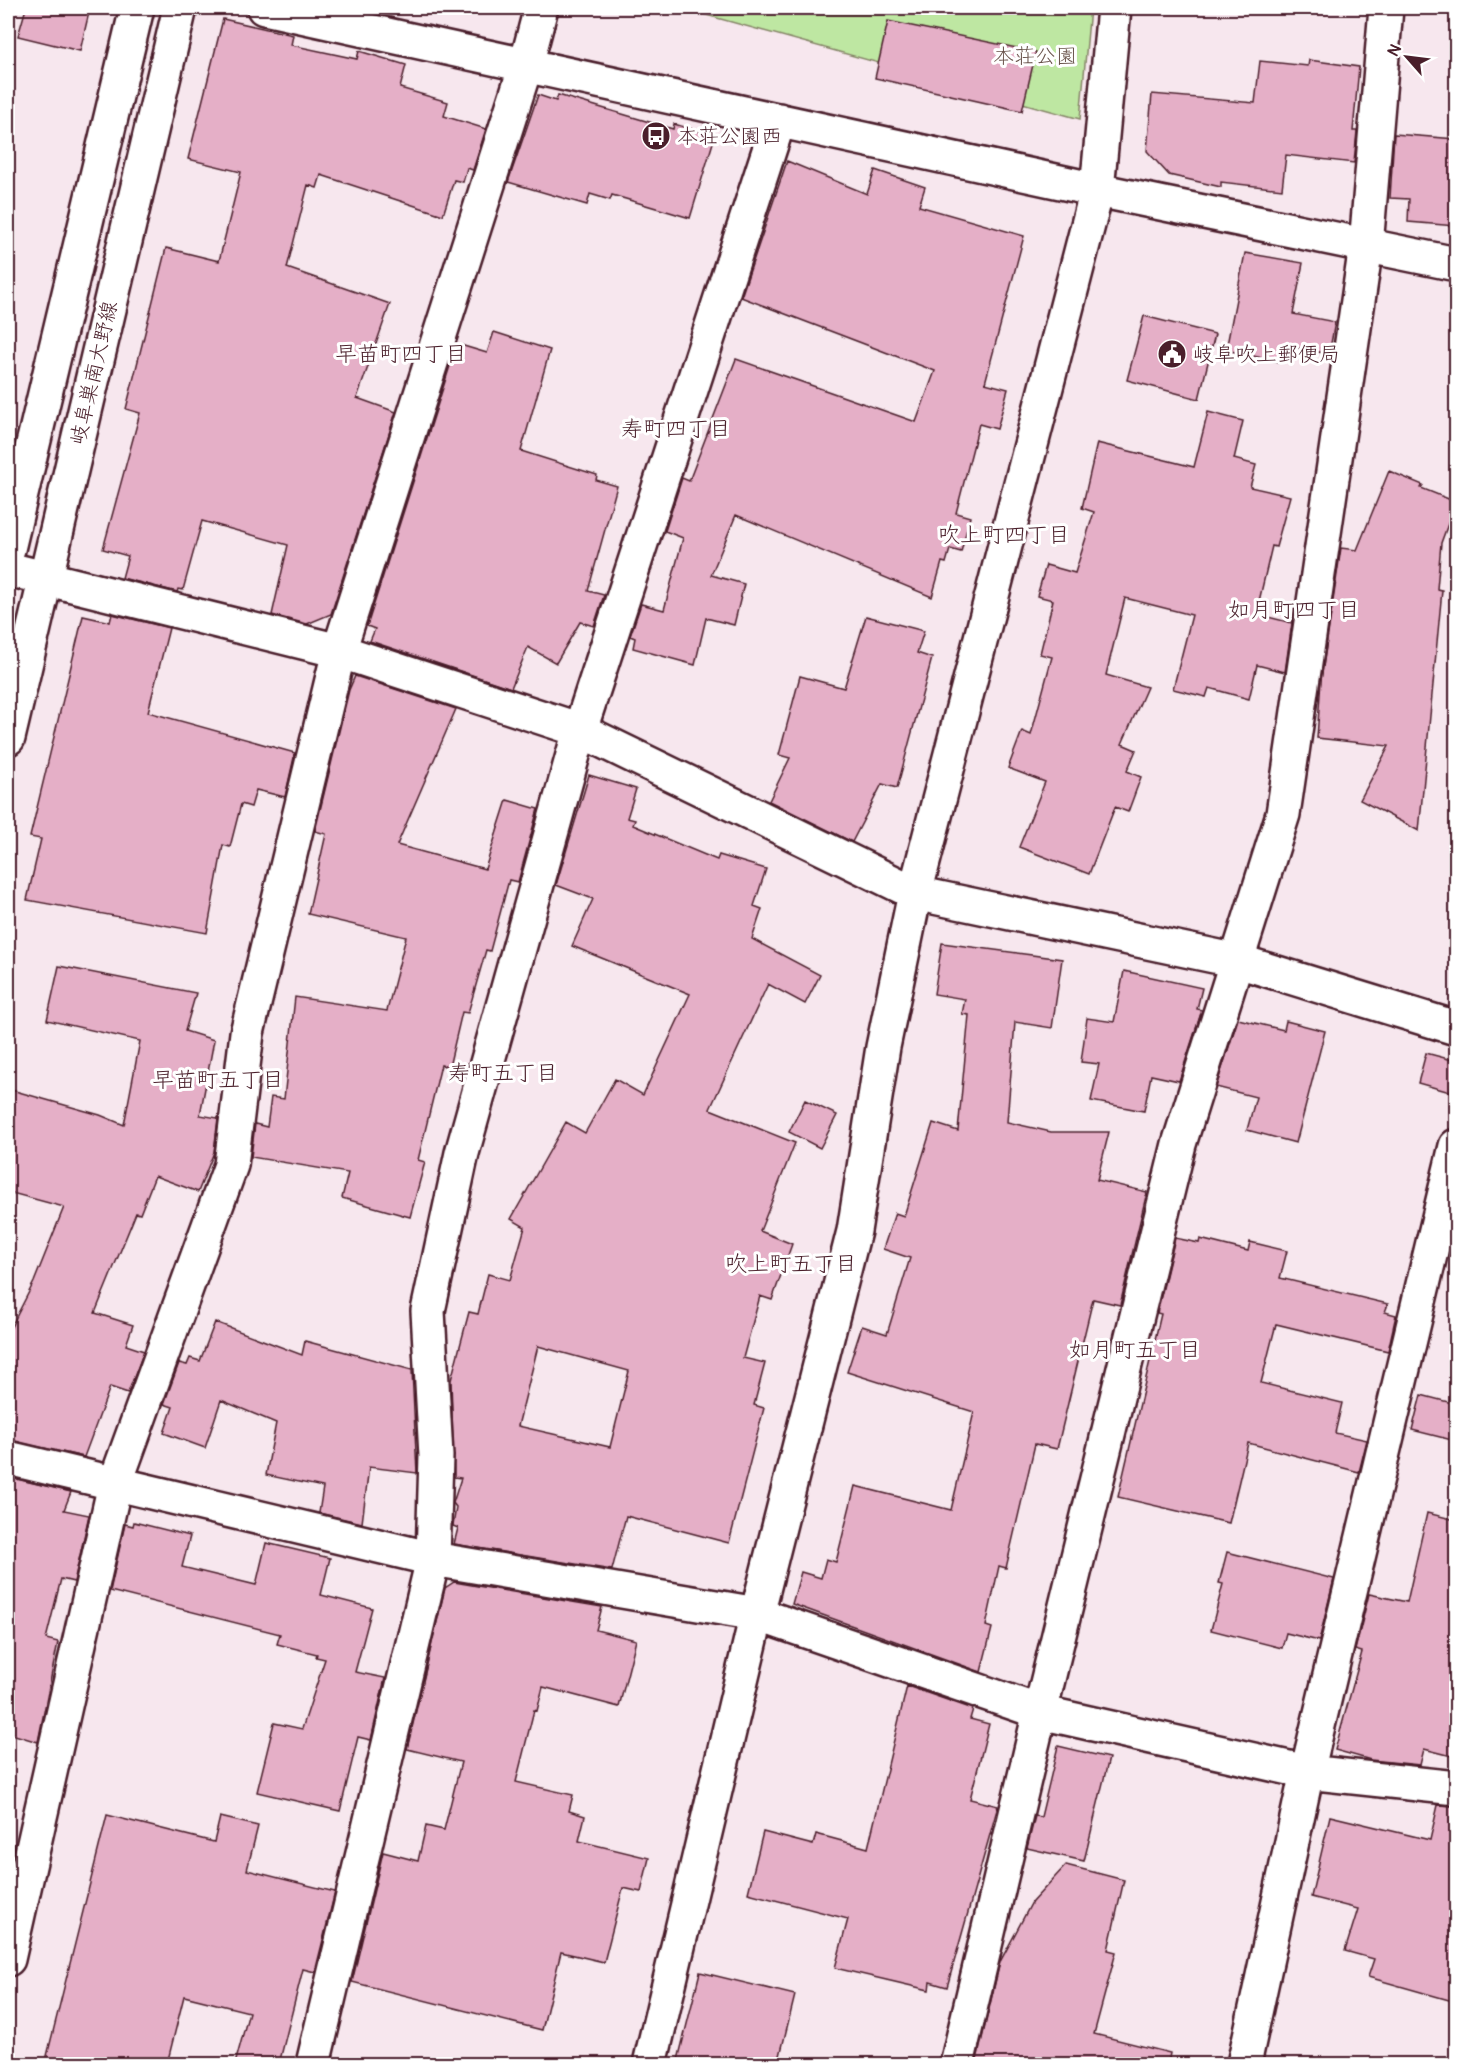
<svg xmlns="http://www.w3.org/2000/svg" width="1464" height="2072" font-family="Pangolin,'Klee One',sans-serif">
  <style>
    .green { fill: #bee7a2; stroke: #848366; stroke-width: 1.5 }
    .building { fill: #e5afc7; stroke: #4a1f2b; stroke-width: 1.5; fill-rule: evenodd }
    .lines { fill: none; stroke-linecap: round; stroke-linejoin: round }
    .minor-casing { stroke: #4a1f2b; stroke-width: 38 }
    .major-casing { stroke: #4a1f2b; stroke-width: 38 }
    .minor { stroke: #fff; stroke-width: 33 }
    .major { stroke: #fff; stroke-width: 33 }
    .labels { text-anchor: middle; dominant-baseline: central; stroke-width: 6; stroke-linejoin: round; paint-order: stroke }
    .park-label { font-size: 21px; fill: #675149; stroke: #fff }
    .poi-label { font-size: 21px; fill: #4a1f2b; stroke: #fff; text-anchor: start }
    .street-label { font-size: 21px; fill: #4a1f2b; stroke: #fff }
    .neighbourhood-label { font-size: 22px; fill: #4a1f2b; stroke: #fff }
  </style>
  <rect width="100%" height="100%" fill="#f7e7ee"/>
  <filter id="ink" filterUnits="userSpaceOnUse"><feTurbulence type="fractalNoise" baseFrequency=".0167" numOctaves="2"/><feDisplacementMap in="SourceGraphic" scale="12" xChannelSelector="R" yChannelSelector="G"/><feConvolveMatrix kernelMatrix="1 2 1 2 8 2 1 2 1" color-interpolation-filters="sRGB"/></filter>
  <g filter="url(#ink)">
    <path class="green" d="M681,8H1090L1080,119Z"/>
    <path class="building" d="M26,8H90L80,51L18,36Z
      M223,19L293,35L291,45L357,59L359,51L406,65L400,88L448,102L444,116L486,129L473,170L467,168L463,182L454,180L443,215L321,175L317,188L308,185L287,268L390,304L357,398L396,412L331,614L307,624L272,615L288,545L202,521L183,590L178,589L177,592L122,578L128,556L103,549L140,413L126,409L166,248L219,261L241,172L188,159Z
      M888,21L1036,52L1022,111L875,78Z
      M1309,60L1359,67L1353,131H1357L1354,163L1286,155L1282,189L1221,182V187L1169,175L1147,151L1152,94L1255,103L1260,61L1308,66Z
      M538,95L556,101L558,95L673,129L674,124L715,136L690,218L612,195L610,200L590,194L587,205L508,182Z
      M1394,134L1456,139V226L1408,222L1409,199L1390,198Z
      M787,161L867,194L875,170L925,187L919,206L1024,236L985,383L1008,389L997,429L979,424L956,513L970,517L961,552L950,549L946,563L942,562L932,597L736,515L711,575L744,584L734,625L706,618L695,665L633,648L635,638L630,636L641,604L664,610L683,538L665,531L682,478L689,481L736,359L916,422L935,371L741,297Z
      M1245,253L1303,263L1293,314L1335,322L1329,354L1283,345L1280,362L1226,350Z
      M1144,316L1215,334L1199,399L1127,380Z
      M494,332L550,350L521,451L597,475L596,480L617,486L588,591L604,595L594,626L580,622L556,663L528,647L511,688L370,641L375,629L367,626L457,344L487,353Z
      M1208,412L1243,421L1234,459L1256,465L1250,487L1290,496L1276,547L1272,546L1256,614L1292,623L1285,672L1257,665L1249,699L1209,688L1206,697L1173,689L1192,615L1125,598L1106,675L1147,687L1122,744L1136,750L1127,771L1141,777L1128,812L1115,807L1089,874L1019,847L1045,782L1008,768L1022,731L1031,735L1052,657L1040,654L1053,600L1037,596L1046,565L1075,573L1094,512L1082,508L1097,443L1194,467Z
      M1389,471L1423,485L1421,488L1456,502L1441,543L1437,589L1442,590L1419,831L1360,800L1389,746L1317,738L1321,680L1341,548L1357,550Z
      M112,614L169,628L148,712L295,753L285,797L256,790L251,807L241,804L230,847L223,845L207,933L27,900L41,839L30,837L83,616L110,622Z
      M866,616L924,631L917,653L932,658L897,788L882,784L852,842L769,801L790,758L779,755L800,676L844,688Z
      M355,676L456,709L397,845L485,869L507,800L538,809L518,882L509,880L490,951L486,950L468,1013L462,1012L449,1067L441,1065L418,1160L425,1162L410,1217L342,1198L348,1173L251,1157L255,1124L267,1127L271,1097L284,1099L295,997L387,1011L406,937L308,914L326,834L315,831L349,690Z
      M589,775L636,789L627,818L635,820L633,825L717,860L719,855L766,869L754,906L762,909L752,939L820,975L805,1004L768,984L710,1109L795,1143L760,1231L792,1244L772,1300L760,1296L743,1358L765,1363L754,1405L764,1408L729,1543L626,1516L612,1570L454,1544L458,1528L453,1526L456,1507L453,1503L461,1478L454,1477L451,1380L469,1312L478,1314L488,1274L510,1280L525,1227L511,1219L566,1122L585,1133L615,1079L643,1095L690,994L572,946L593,899L556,885ZM538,1346L629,1371L610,1447L518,1426Z
      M942,943L1062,959L1052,1028L1015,1022L1007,1122L1051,1132H1109L1097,1180L1147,1192L1120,1305L1093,1299L1057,1449L1035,1444L1006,1568L999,1566L986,1626L992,1628L981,1672L792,1604L801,1572L821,1578L826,1559L836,1562L855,1486L951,1510L974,1412L847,1372L862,1326L887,1334L910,1258L883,1249L895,1213L904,1216L933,1123L958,1131L969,1015L962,1014L965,999L934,994Z
      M59,966L196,993L185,1031L214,1040L200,1115L218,1118L214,1152L198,1192L155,1176L140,1214L136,1213L95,1313L133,1325L126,1345L144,1351L128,1393L110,1387L84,1457L8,1440V1333L34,1282L64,1207L8,1192V1089L100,1115L124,1125L140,1041L47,1020Z
      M1124,971L1202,988L1197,1009L1202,1010L1179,1081L1151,1075L1144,1111L1091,1101L1099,1064L1081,1062L1087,1018L1114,1022Z
      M1238,1019L1284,1030L1286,1021L1325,1031L1296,1143L1247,1130L1256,1097L1216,1087Z
      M1426,1053L1456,1061L1450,1092L1418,1083Z
      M805,1100L837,1115L820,1148L789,1132Z
      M1175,1238L1199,1243L1200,1239L1248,1251L1250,1242L1287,1251L1280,1278L1388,1304L1385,1312L1396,1315L1388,1351L1276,1324L1261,1383L1342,1403L1335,1433L1367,1440L1359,1472L1248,1443L1229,1523L1118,1497L1161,1314L1157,1313Z
      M215,1322L302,1355L305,1341L412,1370L417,1473L369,1467L362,1523L319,1513L323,1487L266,1475L276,1423L221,1400L205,1448L164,1433L173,1407L164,1404L179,1363L187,1365L190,1358L200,1361Z
      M1421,1395L1456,1404V1441L1412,1430Z
      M8,1477L71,1492L64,1510L89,1515L74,1582L61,1579L46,1639L58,1642L38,1742L8,1733Z
      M1427,1513L1456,1520V1757L1424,1749L1420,1765L1371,1760L1335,1750L1362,1652L1355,1650L1369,1594L1407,1602Z
      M134,1522L190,1536L182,1567L256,1585L266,1543L330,1558L321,1595L372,1608L355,1672L385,1678L371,1740L358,1737L340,1811L257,1792L274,1723L302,1729L325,1659L316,1657L317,1654L277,1644L280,1634L110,1591L125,1524L133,1526Z
      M1227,1552L1334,1579L1319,1641L1286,1633L1282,1648L1211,1630L1223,1584L1219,1583Z
      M454,1582L602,1607L596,1630L636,1640L619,1707L543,1687L537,1711L534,1710L516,1782L573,1795L569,1811L585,1816L579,1841L649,1858L641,1892L623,1888L604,1962L561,1952L542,2030L352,1982L383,1852L418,1861L426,1826L444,1830L461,1762L407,1749L445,1588Z
      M907,1686L973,1709L970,1719L989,1724L970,1799L998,1806L947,1987L930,1982L929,1990L835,1968L848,1919L748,1893L763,1832L813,1845L816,1834L868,1848Z
      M1058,1746L1109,1758L1084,1861L1027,1848L1035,1816L1041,1817Z
      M1438,1805L1456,1806V2002L1368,1977L1374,1959L1345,1951L1358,1909L1311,1897L1330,1816L1430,1840Z
      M107,1815L214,1842L220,1817L258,1826L247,1870L335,1892L315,1972L303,1969L279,2064H235L249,2012L184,1996L167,2064H45Z
      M1066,1865L1124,1880L1108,1950L1116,1952L1094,2034L1170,2053L1168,2064H976L1000,1962L1032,1902Z
      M700,1972L795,1995L778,2064H677Z"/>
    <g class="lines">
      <g class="minor-casing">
        <path id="minor" d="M264,8L1097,190L1456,264
          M8,569L339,651L580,730L915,893L1238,961L1456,1028
          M8,1458L433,1559L757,1614L1040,1712L1307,1772L1456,1788
          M8,1959L115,1484L231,1165L247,1033L339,651L526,65L541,8
          M313,2064L433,1559L436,1456L428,1311L462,1153L580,730L779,120
          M650,2064L757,1614L854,1231L883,1047L915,893L1097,190L1114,8
          M957,2064L1040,1712L1179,1144L1283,814L1366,246L1386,8
          M1244,2064L1307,1772L1456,1146"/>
      </g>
      <g class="major-casing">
        <path id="major" d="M8,549L137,8
          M8,738L180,8"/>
      </g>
      <use href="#minor" class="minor"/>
      <use href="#major" class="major"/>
    </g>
  </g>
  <defs>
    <g id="bus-disc" transform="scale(1.5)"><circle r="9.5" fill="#4a1f2b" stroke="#fff"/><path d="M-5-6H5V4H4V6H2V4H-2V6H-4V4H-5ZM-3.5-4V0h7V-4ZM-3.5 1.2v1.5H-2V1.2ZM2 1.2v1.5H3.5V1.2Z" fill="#fff"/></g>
    <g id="civic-disc" transform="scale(1.5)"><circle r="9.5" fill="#4a1f2b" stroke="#fff"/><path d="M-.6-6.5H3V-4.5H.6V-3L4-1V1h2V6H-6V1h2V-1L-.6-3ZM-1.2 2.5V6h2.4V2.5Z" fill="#fff"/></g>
  </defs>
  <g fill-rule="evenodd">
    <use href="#bus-disc" x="656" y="136"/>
    <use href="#civic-disc" x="1172" y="354"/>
  </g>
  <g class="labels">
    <g class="park-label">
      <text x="1035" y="56">本荘公園</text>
    </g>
    <g class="poi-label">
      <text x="677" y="136">本荘公園西</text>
      <text x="1193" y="354">岐阜吹上郵便局</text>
    </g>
    <g class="street-label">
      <text transform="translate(94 373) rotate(-77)">岐阜巣南大野線</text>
    </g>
    <g class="neighbourhood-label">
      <text x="401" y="354">早苗町四丁目</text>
      <text x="676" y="429">寿町四丁目</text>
      <text x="1004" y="535">吹上町四丁目</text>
      <text x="1294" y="610">如月町四丁目</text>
      <text x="503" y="1073">寿町五丁目</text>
      <text x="218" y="1080">早苗町五丁目</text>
      <text x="791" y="1264">吹上町五丁目</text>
      <text x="1135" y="1350">如月町五丁目</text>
    </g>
  </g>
  <rect width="1464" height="2072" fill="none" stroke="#fff" stroke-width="30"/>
  <rect x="15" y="15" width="1434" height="2042" fill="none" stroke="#4a1f2b" stroke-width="2" filter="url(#ink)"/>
  <g transform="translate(1407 57) rotate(298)" stroke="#ffffff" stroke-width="4.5" paint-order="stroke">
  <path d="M0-4.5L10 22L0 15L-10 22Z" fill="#4a1f2b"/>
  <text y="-9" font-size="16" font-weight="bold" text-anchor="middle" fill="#4a1f2b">N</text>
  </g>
</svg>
